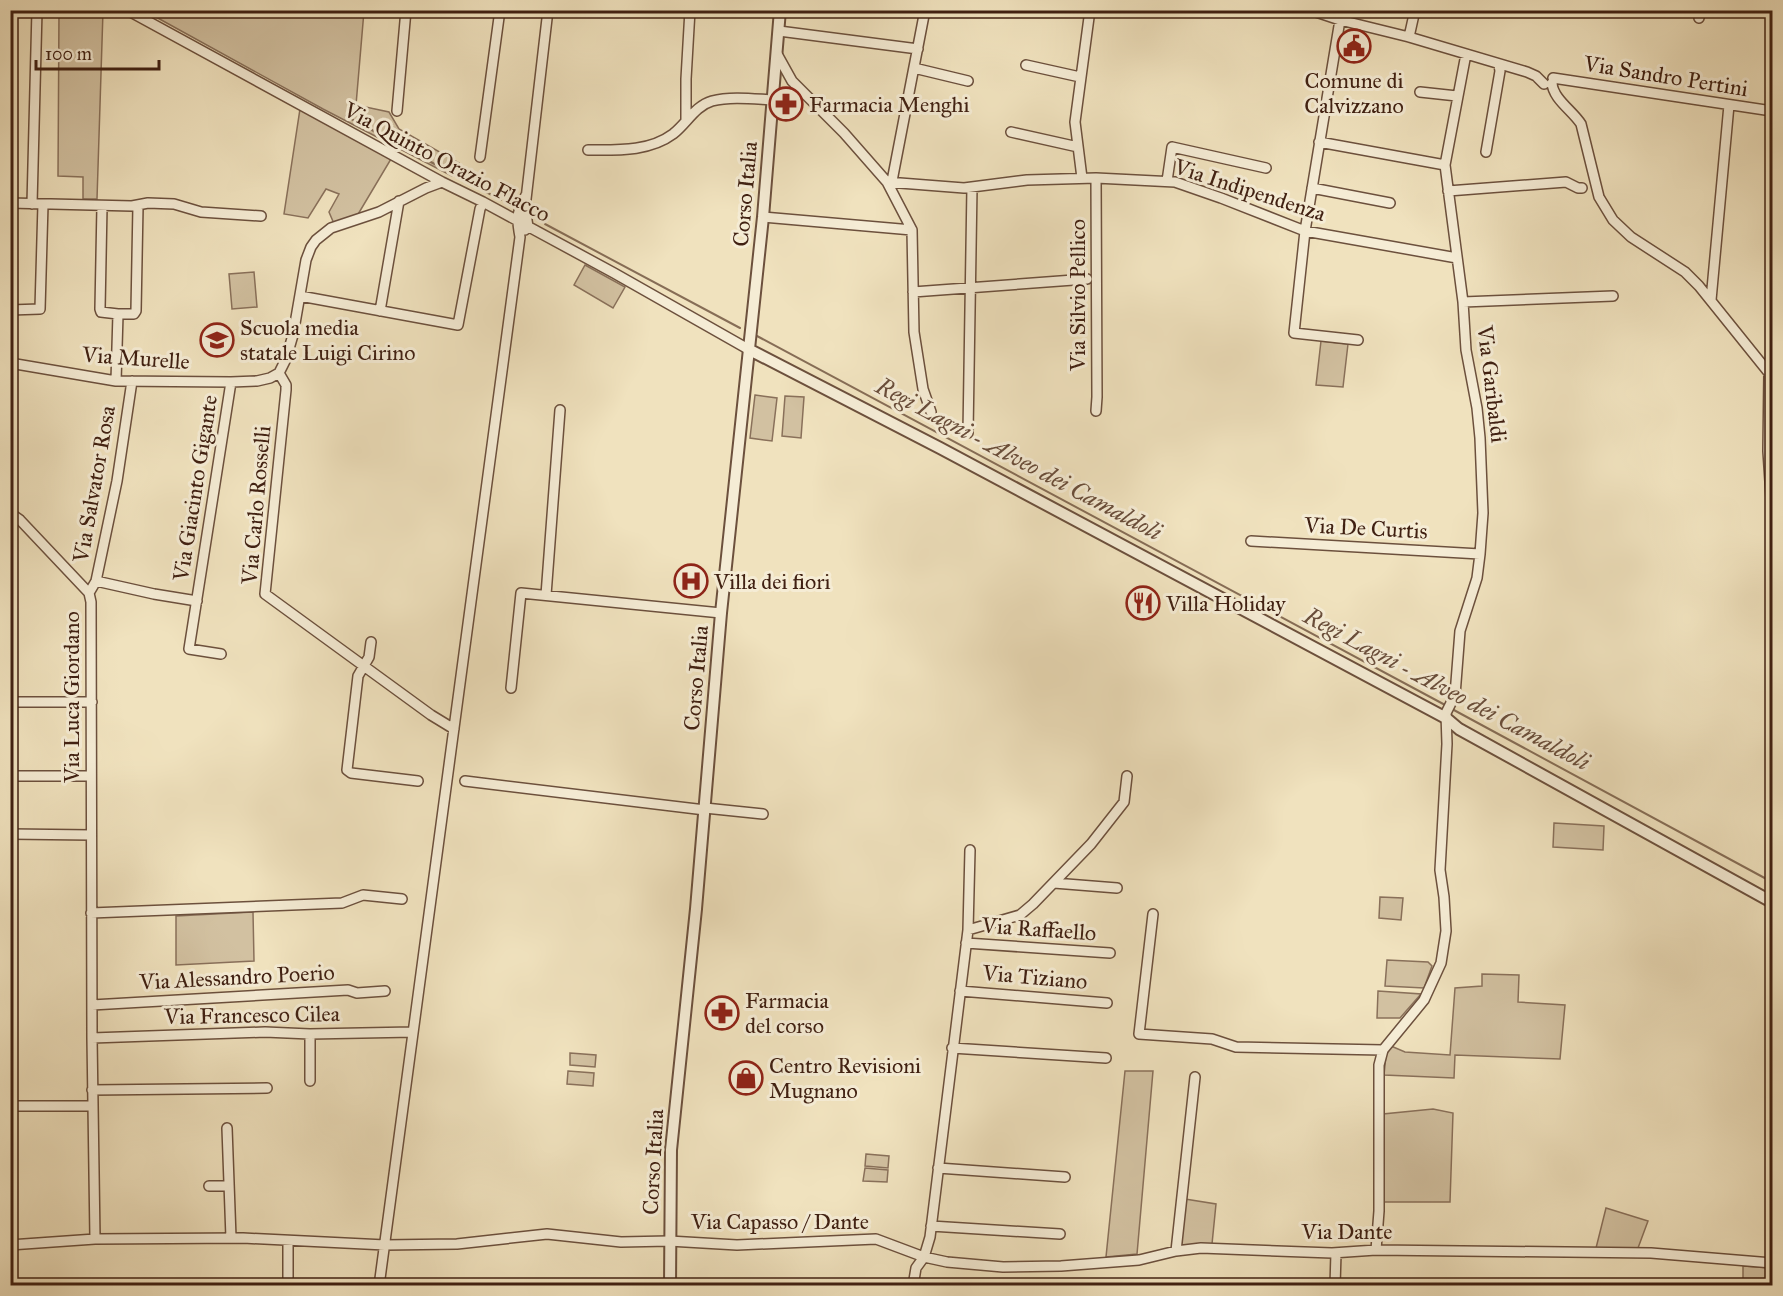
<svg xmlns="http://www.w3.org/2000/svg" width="1783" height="1296" font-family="'IM FELL Great Primer',serif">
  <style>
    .green { fill: #d2c1a1; stroke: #89705a; stroke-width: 1.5 }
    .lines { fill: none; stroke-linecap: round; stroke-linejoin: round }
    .stream { stroke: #866d56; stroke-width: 2 }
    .minor-casing { stroke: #6c503d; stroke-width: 12 }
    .tertiary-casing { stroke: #6c503d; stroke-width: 14 }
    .minor { stroke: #f5ecd5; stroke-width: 9 }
    .tertiary { stroke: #f5ecd5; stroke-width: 10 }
    .labels { text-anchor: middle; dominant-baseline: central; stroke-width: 6; stroke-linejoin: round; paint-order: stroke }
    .street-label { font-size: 22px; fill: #402012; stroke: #f5ecd5 }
    .poi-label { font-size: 22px; fill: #402012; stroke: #f5ecd5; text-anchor: start }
    .water-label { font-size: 24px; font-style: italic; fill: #694d3a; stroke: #f5ecd5 }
  </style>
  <rect width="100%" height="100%" fill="#f0e2be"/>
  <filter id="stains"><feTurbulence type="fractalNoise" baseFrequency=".00333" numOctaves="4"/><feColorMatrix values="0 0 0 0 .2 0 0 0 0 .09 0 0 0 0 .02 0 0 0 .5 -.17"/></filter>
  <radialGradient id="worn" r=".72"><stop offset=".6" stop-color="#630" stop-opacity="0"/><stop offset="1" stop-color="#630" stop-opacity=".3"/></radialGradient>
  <path class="green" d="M59,11H103L97,199H83V177L58,176Z
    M145,11H364L356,105L389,112L399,129L459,163L452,176L323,109Z
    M300,109L391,159L354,221L335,226L329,212L339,194L326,189L308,218L284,214Z
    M585,265L625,287L613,308L574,285Z
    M254,272L257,307L232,309L229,274Z
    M1321,341L1348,344L1343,387L1316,385Z
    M755,395L777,398L772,441L750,438Z
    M785,396L804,397L801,438L782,436Z
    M1554,823L1604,826L1603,850L1553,847Z
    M1380,897L1403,898L1401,920L1379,918Z
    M253,912L254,961L176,965V916Z
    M1387,960L1428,962L1432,966L1424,988L1385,986Z
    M1482,974L1519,975L1518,1002L1565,1005L1560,1059L1455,1055L1454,1078L1384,1075L1386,1055L1391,1046L1405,1052L1450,1055L1455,988L1482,986Z
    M1378,991L1421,994L1400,1018H1377Z
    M570,1053L596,1055L595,1067L570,1065Z
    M568,1071L594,1073L593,1086L567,1084Z
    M1125,1071H1153L1137,1254L1106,1257Z
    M1433,1109L1453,1113L1450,1202H1383V1114Z
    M866,1154L889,1156L888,1168L865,1166Z
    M865,1168L888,1170L887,1182L863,1181Z
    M1185,1199L1216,1204L1212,1244L1181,1247Z
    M1606,1208L1648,1221L1638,1248H1596Z
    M1743,1266L1772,1268V1285H1743Z"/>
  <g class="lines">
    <path class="stream" d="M346,116L501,200
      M545,224L740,328
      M757,336L1447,706
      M1452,709L1772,882"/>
    <g class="minor-casing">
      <path id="minor" d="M127,10L442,182L483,202L614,273L748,349
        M1310,10L1340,20L1409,37L1527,72L1536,76L1544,84
        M1699,18L1700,10
        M1340,20L1305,231L1294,333L1358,340
        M779,31L918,49
        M1409,37L1415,10
        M777,54L792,81L844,133L887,182L912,230L914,332L923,389L931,412
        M1026,65L1080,77
        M914,68L968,81
        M1553,78L1772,111
        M1552,83C1553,99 1573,111 1581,124L1599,197L1613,220L1631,237L1685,272L1699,286L1769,373H1772
        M1420,92L1457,96
        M397,111L406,10
        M686,119V79L690,10
        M1011,132L1078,147
        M1319,142L1445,165
        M588,150C616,150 649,152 673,134C687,123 695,106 712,101C731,96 754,99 773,100
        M1486,152L1500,71L1499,65
        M480,157L500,10
        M1082,178L1075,122L1090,10
        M1096,178L1097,397L1096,411
        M892,181L925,10
        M1167,181L1172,147L1266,168
        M887,182L964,188L1027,180L1096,178L1175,182L1221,198L1305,231L1457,258
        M1312,188L1390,203
        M1448,191L1566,182L1578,188H1582
        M526,199L548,10
        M10,203L132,206L148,203L174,204L201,212L261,216
        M32,204L37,10
        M102,206L100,309L101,312L118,314
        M763,217L912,230
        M525,230L528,227L525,207
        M913,292L1087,279
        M300,296L458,325L480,209L483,202
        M1711,300L1729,105
        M1463,302L1613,296
        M10,310L40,309L43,204
        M380,311L399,201
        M10,363L116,381L231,382L257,381L270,378L279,373L286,359L293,335L306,260L311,247L316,240L331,228L379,212L426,188L442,182
        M279,373L286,385V390L265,594L431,715L454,729
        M1769,373L1768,451L1772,512
        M116,381L118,314H134L136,311L138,206
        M968,433L972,187
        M10,513L20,520L89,593L91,602L92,1038L95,1239
        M1251,541L1480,554
        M96,581L154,594L197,601
        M89,593L96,581L117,481L132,381
        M546,595L560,410
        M371,642L369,657L358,676L347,770L351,773L418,781
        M221,654L189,649L231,382
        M511,688L521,593L721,613
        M10,702H92
        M10,776H91
        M465,781L705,810
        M705,808L763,814
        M10,834L91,835
        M1054,883L1117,888
        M91,913L342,903L363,895L402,899
        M1153,914L1139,1034L1212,1039L1236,1047L1383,1050
        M968,930L1020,915L1033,904L1091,844L1124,802L1127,776
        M966,943L1110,953
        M960,991L1107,1003
        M92,1005L348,990L357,993L385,991
        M310,1034V1081
        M92,1038L265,1032L310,1034L413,1032
        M952,1048L1106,1058
        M92,1090L267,1088
        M10,1106H93
        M227,1128L231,1238
        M938,1168L1065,1177
        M209,1186H229
        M931,1226L1060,1234
        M10,1245L95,1239L243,1238L385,1245L457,1244L547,1234L621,1242L669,1241L737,1245L876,1239L924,1257L947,1262L1003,1267L1061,1266L1139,1260L1176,1251L1201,1248L1332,1253L1376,1250L1651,1253L1772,1263
        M1376,1250L1379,1211V1065L1383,1050L1424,1000L1441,963L1446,931L1444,897L1440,870L1447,744L1446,713L1455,695L1460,631L1477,578L1480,554L1483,513L1480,438L1477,408L1466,350L1463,302L1445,165L1466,54
        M1176,1251L1195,1077
        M288,1286V1241
        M379,1286L520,237C516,215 517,214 526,195
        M913,1286L916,1268L924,1257L930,1237L968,930L970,850
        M1335,1286L1336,1253"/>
    </g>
    <g class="tertiary-casing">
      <path id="tertiary" d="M748,349L940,448L1446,718L1459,729L1772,902
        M670,1286L671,1150L696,909L721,613L763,217L780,10"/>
    </g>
    <use href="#minor" class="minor"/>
    <use href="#tertiary" class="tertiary"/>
  </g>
  <defs>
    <g id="civic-ring" transform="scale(1.725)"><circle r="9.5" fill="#f5ecd5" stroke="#8f2418" stroke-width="1.5"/><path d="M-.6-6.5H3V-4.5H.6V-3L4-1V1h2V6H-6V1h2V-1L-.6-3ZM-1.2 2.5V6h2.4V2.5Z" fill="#8f2418"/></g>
    <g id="pharmacy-ring" transform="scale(1.725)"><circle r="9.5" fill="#f5ecd5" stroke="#8f2418" stroke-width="1.5"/><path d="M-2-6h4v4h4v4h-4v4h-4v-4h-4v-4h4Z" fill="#8f2418"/></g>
    <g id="school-ring" transform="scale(1.725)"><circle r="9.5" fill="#f5ecd5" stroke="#8f2418" stroke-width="1.5"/><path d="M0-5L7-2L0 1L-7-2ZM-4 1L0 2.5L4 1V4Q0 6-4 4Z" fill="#8f2418"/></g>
    <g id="hospital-ring" transform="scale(1.725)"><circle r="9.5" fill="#f5ecd5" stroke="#8f2418" stroke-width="1.5"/><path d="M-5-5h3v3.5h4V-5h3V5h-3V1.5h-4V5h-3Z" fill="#8f2418"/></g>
    <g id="restaurant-ring" transform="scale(1.725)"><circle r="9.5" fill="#f5ecd5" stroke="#8f2418" stroke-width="1.5"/><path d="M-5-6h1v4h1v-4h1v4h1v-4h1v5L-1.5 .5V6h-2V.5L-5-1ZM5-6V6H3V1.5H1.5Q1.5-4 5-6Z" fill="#8f2418"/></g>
    <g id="shop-ring" transform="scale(1.725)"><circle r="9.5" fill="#f5ecd5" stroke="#8f2418" stroke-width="1.5"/><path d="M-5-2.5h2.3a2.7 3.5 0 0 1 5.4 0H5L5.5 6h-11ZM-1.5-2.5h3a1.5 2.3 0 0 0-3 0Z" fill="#8f2418"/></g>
  </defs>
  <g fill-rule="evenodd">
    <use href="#civic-ring" x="1354" y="46"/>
    <use href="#pharmacy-ring" x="786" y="104"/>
    <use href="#school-ring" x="217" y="340"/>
    <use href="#hospital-ring" x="691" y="581"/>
    <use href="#restaurant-ring" x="1143" y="603"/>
    <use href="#pharmacy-ring" x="722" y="1013"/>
    <use href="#shop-ring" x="746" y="1078"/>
  </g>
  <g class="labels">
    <g class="street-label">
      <text transform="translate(1666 76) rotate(9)">Via Sandro Pertini</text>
      <text transform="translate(447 162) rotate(28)">Via Quinto Orazio Flacco</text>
      <text transform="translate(1250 190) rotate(18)">Via Indipendenza</text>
      <text transform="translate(745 194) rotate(-85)">Corso Italia</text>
      <text transform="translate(1077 295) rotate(-90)">Via Silvio Pellico</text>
      <text transform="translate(136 358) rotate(4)">Via Murelle</text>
      <text transform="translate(1492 384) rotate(83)">Via Garibaldi</text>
      <text transform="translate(94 484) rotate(-80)">Via Salvator Rosa</text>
      <text transform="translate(195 488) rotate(-81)">Via Giacinto Gigante</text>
      <text transform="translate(256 505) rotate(-85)">Via Carlo Rosselli</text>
      <text transform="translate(1366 528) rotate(3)">Via De Curtis</text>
      <text transform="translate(696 678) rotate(-85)">Corso Italia</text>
      <text transform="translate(71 697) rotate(-90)">Via Luca Giordano</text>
      <text transform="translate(1039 929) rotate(4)">Via Raffaello</text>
      <text transform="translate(237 977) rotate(-3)">Via Alessandro Poerio</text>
      <text transform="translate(1035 977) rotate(5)">Via Tiziano</text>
      <text transform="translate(252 1015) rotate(-1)">Via Francesco Cilea</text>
      <text transform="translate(653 1162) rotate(-87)">Corso Italia</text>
      <text x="780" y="1221">Via Capasso / Dante</text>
      <text x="1347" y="1231">Via Dante</text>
    </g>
    <g class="poi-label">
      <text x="1354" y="80" text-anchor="middle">Comune di<tspan x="1354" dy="25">Calvizzano</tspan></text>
      <text x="809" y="104">Farmacia Menghi</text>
      <text x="240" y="327">Scuola media<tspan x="240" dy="25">statale Luigi Cirino</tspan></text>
      <text x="714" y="581">Villa dei fiori</text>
      <text x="1166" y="603">Villa Holiday</text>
      <text x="745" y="1000">Farmacia<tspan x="745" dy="25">del corso</tspan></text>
      <text x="769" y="1065">Centro Revisioni<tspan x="769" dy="25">Mugnano</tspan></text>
    </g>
    <g class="water-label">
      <text transform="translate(1019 459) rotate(28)">Regi Lagni - Alveo dei Camaldoli</text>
      <text transform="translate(1447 689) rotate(28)">Regi Lagni - Alveo dei Camaldoli</text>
    </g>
  </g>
  <rect width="1783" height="1296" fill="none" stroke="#f0e2be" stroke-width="36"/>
  <rect x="12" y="12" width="1759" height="1272" fill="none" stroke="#402012" stroke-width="3"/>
  <rect x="18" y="18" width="1747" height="1260" fill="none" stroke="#402012" stroke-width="1.5"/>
  <path d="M36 60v9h123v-9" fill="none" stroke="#402012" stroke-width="3"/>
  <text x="45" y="60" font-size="18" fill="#402012" stroke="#f5ecd5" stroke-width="4.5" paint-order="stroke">100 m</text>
  <rect width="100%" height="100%" filter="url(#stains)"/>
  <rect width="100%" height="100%" fill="url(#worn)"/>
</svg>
